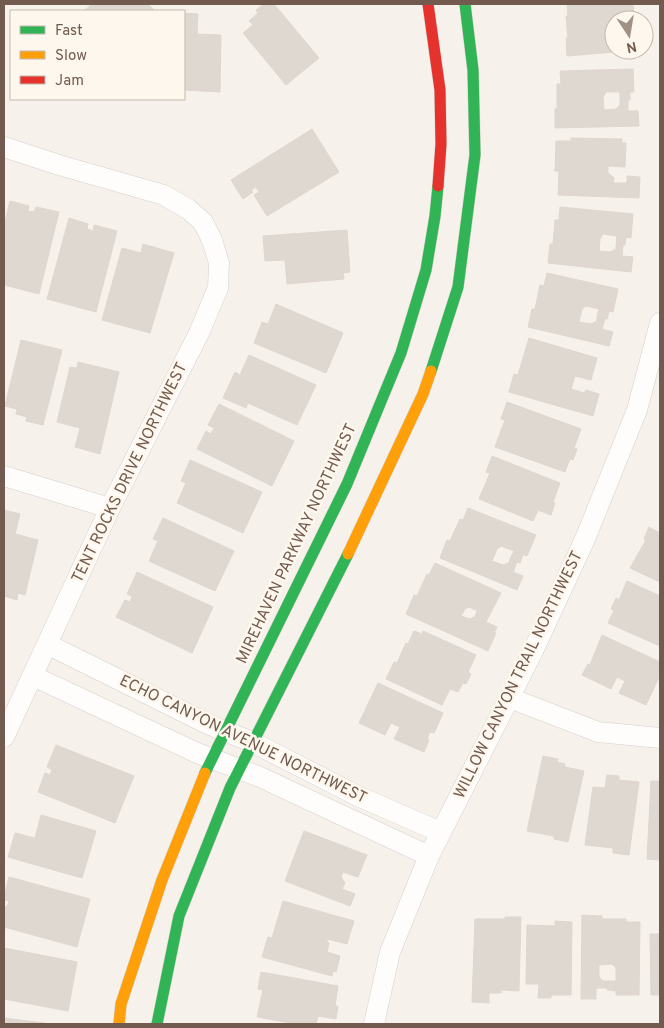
<svg xmlns="http://www.w3.org/2000/svg" width="664" height="1028" font-family="Overpass,sans-serif">
  <style>
    .building { fill: #dfd8d1; stroke: #dfd6ce }
    .lines { fill: none; stroke-linecap: round; stroke-linejoin: round }
    .street-casing { stroke: #d5cfca; stroke-width: 21 }
    .fast-casing { stroke: #d4cec6; stroke-width: 12 }
    .slow-casing { stroke: #d4cec6; stroke-width: 12 }
    .jam-casing { stroke: #d4cec6; stroke-width: 12 }
    .street { stroke: #fefdfc; stroke-width: 20 }
    .fast { stroke: #30b455; stroke-width: 11 }
    .slow { stroke: #ff9f0a; stroke-width: 11 }
    .jam { stroke: #e5322d; stroke-width: 11 }
    .labels { text-anchor: middle; dominant-baseline: central; stroke-width: 5; stroke-linejoin: round; paint-order: stroke }
    .street-label { font-size: 16px; fill: #725b4e; stroke: #fdf7ed }
  </style>
  <rect width="100%" height="100%" fill="#f6f2eb"/>
  <path class="building" d="M92,4H148L155,11H84Z
    M264,4H274L319,58L286,85L243,33L253,25L249,21L258,13L256,10Z
    M567,4H633L634,16L621,17V20H614V50L627,51L567,56L566,38H568L566,16H568Z
    M184,13L198,14L197,34L221,35L220,92L184,90Z
    M633,69L634,92H606L603,97L604,110L616,109L620,105V100H628V111H638L639,126L555,128V109H557V84H561L560,71Z
    M620,92H630V100H620Z
    M312,129L339,172L267,216L254,195L259,192L256,187L251,190L253,192L243,199L231,180Z
    M571,138L622,139V143H626L625,167L608,166V173L614,178L613,183H627V176L640,177L639,198L558,195L559,171H555L556,141H571Z
    M10,201L29,206L28,211L34,212L36,207L59,212L39,294L4,285V226Z
    M560,207L633,214L631,238L603,234L600,239L599,251L610,252L616,249V245H623L622,256L633,257L631,272L548,263L550,244H553L555,220H559Z
    M69,218L88,224L87,229L93,231L94,225L117,231L96,312L47,299Z
    M347,230L350,272L343,273L344,279L287,284L285,260L265,261L263,236Z
    M617,236L626,237L625,245H616Z
    M143,244L174,253L150,333L102,320L122,248L141,253Z
    M547,273L618,289L613,312L586,306L582,309L579,322L591,324L597,321V317L605,319L602,329L613,332L609,346L528,327L532,309H535L540,285L544,286Z
    M276,304L343,333L326,373L254,343L262,322L268,324Z
    M599,309L609,311L607,319L597,317Z
    M529,338L597,358L591,380L575,376L571,389L584,393L586,390L599,394L593,416L509,392L514,374L518,375Z
    M21,340L62,350L43,425L26,421L27,417L16,414L17,409L5,406Z
    M249,355L316,385L297,425L248,403L246,408L223,398L235,372L240,375Z
    M78,362L119,372L100,454L75,447L80,428L57,422L70,367L77,368Z
    M507,402L581,429L574,448L577,449L573,460L570,459L565,472L495,447L505,420L501,419Z
    M219,404L294,441L272,486L197,449L206,431L211,434L214,428L208,425Z
    M492,456L560,483L553,502L555,503L551,515L538,510L533,521L479,499L490,473L486,472Z
    M190,460L262,492L243,533L177,503L186,483L181,481Z
    M468,508L536,535L527,556L501,546L497,549L492,561L503,565L509,563L510,559L517,562L513,572L523,576L517,590L440,558L447,540L450,541L460,519L463,520Z
    M4,510L20,514L15,534L38,540L25,595L18,593L17,600L4,596Z
    M163,518L234,551L215,591L149,561L158,541L153,539Z
    M649,527L660,533V582L630,568L646,540L644,539Z
    M514,551L523,555L520,563L510,559Z
    M435,563L501,593L489,616L469,607L465,609L461,616L469,619L475,617L497,627L494,633H496L488,651L406,614L414,595L417,596L427,574L429,575Z
    M137,572L213,607L192,653L116,617L125,600L130,602L132,596L127,594Z
    M627,581L660,596V646L608,623L614,610L611,609L616,598L619,600Z
    M477,611L489,616L486,622L475,617Z
    M414,631L422,634L423,631L476,655L468,672L471,674L466,684L463,683L458,692L450,689L442,705L386,679L394,662L397,663L406,643L408,644Z
    M602,635L660,662V675L646,705L619,693L625,681L617,677L611,689L582,675L588,664L590,665Z
    M378,683L443,713L434,733L430,732L427,739L429,740L424,752L394,739L400,727L391,723L385,735L359,723Z
    M56,745L134,776L115,823L38,792L45,773L50,775L52,770L47,767Z
    M543,756L558,759L557,762L565,764V767L584,771L568,842L554,839V836L527,831Z
    M607,775L619,776V780L639,782L629,855L613,853V848L585,845L593,787L605,788Z
    M651,781H660V860L647,859Z
    M41,815L96,831L82,878L8,857L15,833L35,838Z
    M304,831L367,855L358,877L343,872L341,877L345,883L342,889L355,894L350,906L285,881Z
    M9,877L90,899L77,947L4,927V907H7L9,901L4,900V897Z
    M283,901L354,921L347,944L327,939V942L329,943L327,952L340,956L336,972L333,971L332,976L262,957L268,937L272,938Z
    M582,915L602,916V919H626V922H640L639,995H616V968L612,964L599,965V977L603,981H607V988H596V999H581Z
    M505,917H521L519,991L501,990V993H489V1003L472,1002L475,919H505Z
    M555,921L572,922L571,995H551V998H538L539,984H526L527,925L555,926Z
    M650,934H660V995H651Z
    M4,948L77,962L68,1011L4,999Z
    M261,972L338,986L335,1006H338L336,1019L318,1016L316,1024H297L257,1017L263,990L258,989Z
    M607,981H616V991L607,990Z
    M4,1018L52,1024H4Z"/>
  <g class="lines">
    <g class="street-casing">
      <path id="street" d="M4,147L59,165L164,195L188,209L203,222L212,240L219,263L218,288L199,333L110,508L4,737
        M4,476L110,508
        M47,644L210,725L252,742L358,796L440,832
        M33,676L195,752L260,777L429,856
        M510,698L598,732L660,738
        M374,1024L390,952L429,856L533,651L585,539L637,410L660,323"/>
    </g>
    <g class="fast-casing">
      <path id="fast" d="M431,371L458,287L475,155L473,70L465,4
        M205,773L347,484L401,353L426,270L435,216L438,186
        M157,1024L179,916L230,788L348,554"/>
    </g>
    <g class="slow-casing">
      <path id="slow" d="M348,554L423,394L431,371
        M119,1024L121,1004L162,880L205,773"/>
    </g>
    <g class="jam-casing">
      <path id="jam" d="M428,4L440,90L441,144L438,186"/>
    </g>
    <use href="#street" class="street"/>
    <use href="#fast" class="fast"/>
    <use href="#slow" class="slow"/>
    <use href="#jam" class="jam"/>
  </g>
  <g class="labels">
    <g class="street-label">
      <text transform="translate(130 473) rotate(-64)">TENT ROCKS DRIVE NORTHWEST</text>
      <text transform="translate(297 544) rotate(-65)">MIREHAVEN PARKWAY NORTHWEST</text>
      <text transform="translate(519 675) rotate(-64)">WILLOW CANYON TRAIL NORTHWEST</text>
      <text transform="translate(243 740) rotate(26)">ECHO CANYON AVENUE NORTHWEST</text>
    </g>
  </g>
  <rect width="664" height="1028" fill="none" stroke="#725b4e" stroke-width="10"/>
  <rect x="10" y="10" width="175" height="90" fill="#fdf7ed" stroke="#c5b9ad"/>
  <rect x="20" y="26" width="25" height="8" fill="#30b455" stroke="#c5b9ad"/>
  <text x="55" y="35" font-size="15" fill="#725b4e">Fast</text>
  <rect x="20" y="51" width="25" height="8" fill="#ff9f0a" stroke="#c5b9ad"/>
  <text x="55" y="60" font-size="15" fill="#725b4e">Slow</text>
  <rect x="20" y="76" width="25" height="8" fill="#e5322d" stroke="#c5b9ad"/>
  <text x="55" y="85" font-size="15" fill="#725b4e">Jam</text>
  <g transform="translate(629 35) rotate(168)"><circle r="24" fill="#fdf7ed" stroke="#c5b9ad"/>
  <path d="M0-4L9 19L0 12L-9 19Z" fill="#a09085"/>
  <text y="-8" font-size="14" font-weight="bold" text-anchor="middle" fill="#725b4e">N</text>
  </g>
</svg>
